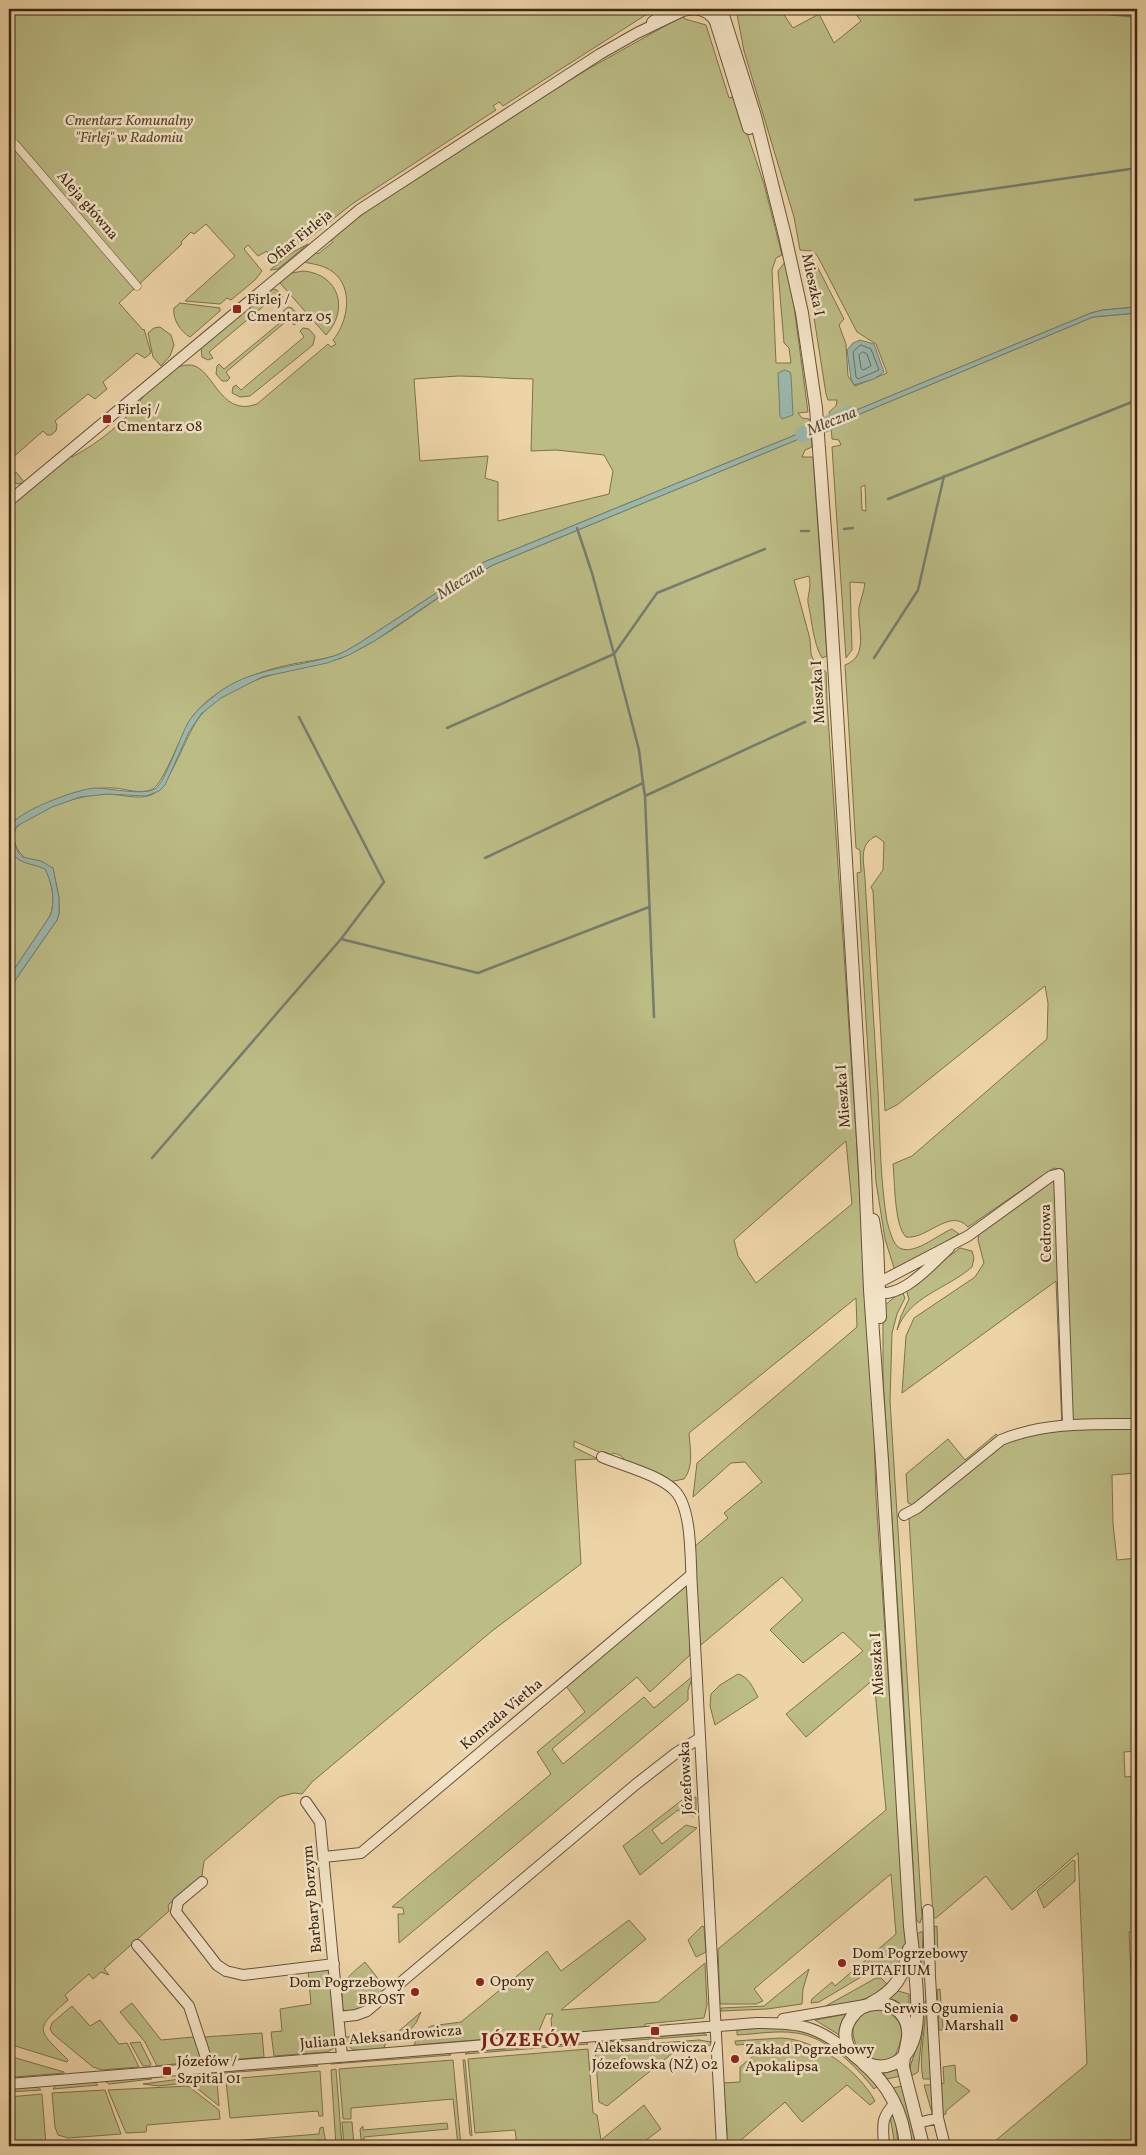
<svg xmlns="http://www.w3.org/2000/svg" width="1146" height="2155" font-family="Vollkorn,serif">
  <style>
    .green { fill: #bcbc85; stroke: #7c724c; fill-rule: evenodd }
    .water { fill: #9ab7ad; stroke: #757d70 }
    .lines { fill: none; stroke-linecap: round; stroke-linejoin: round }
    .shore { stroke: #6c6f60; stroke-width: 1 }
    .stream { stroke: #757d70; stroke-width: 2.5 }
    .river { stroke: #9ab7ad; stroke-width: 16 }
    .pedestrian-casing { stroke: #695239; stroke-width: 9 }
    .minor-casing { stroke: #695239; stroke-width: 12 }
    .tertiary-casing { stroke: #695239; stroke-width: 14 }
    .pedestrian { stroke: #f3e3c6; stroke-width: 8 }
    .minor { stroke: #f3e3c6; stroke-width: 10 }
    .tertiary { stroke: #f3e3c6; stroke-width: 12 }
    .poi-dot { fill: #8f2418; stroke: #f3e3c6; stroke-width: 2 }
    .labels { text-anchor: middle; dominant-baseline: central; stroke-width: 5; stroke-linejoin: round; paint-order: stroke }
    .park-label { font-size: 15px; font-style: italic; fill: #5d4c30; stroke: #f3e3c6 }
    .street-label { font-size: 15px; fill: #3d2714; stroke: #f3e3c6 }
    .poi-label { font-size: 15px; fill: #3d2714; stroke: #f3e3c6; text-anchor: start }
    .water-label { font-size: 16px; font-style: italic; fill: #544b3a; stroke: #f3e3c6 }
    .district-label { font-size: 20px; font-weight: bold; letter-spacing: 1px; fill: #7a1f14; stroke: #f3e3c6 }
  </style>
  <rect width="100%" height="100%" fill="#edd4a7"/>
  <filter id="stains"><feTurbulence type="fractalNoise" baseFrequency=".004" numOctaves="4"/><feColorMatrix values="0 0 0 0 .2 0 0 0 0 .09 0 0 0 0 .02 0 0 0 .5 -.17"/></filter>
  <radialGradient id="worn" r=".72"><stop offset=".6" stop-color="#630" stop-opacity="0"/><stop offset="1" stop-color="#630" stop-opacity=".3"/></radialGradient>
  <path class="green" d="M9,9H655L503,106L499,102L493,106L496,110L352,204L308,239L289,249L270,264L267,251L258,256L248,245L244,249L262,271L255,280L231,300L227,298L220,304L185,301L235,256L206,224L194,234L191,232L181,242L182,244L119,303L143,330L144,329L151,353L145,358L137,353L103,382L107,389L95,399L88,394L55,421L57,425L56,431L51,435H47L43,431L10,460L13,466L9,469Z
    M736,9H780L793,28L819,14L834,43L861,21L852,9H1137V307L1103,310L1091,313L830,421L829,412L836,406L837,400H828L826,394L807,273L801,257L811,258L815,262L844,319L839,325L846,344L848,376L855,386L887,373L876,344L857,332L817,255L812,251L800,250L794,217L744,51Z
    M683,16L685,19L706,25L729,98L732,97L739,109L764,184L782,255L776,258L772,270L776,363H791L789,348L784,343L778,271L785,262L794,306L808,412L798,413L802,418L809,419L810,429L484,562L358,644C351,648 343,653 334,656C321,660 307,661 293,664C258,671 220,685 196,712C183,726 164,786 151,790C139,794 126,789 114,788C82,787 58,797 31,811C22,816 11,820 9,830V506L70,455L72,457C100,442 125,422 143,397L142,395C154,385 170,366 187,365C213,362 218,419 257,404L328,344L331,347L336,344L333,340C348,322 354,288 333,272C324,265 313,264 303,262L314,251L318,254L333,242L330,239L380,201L509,118L588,69ZM458,376C483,376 508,379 533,379L531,451L556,450L604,455L613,471L609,494L498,521V482L485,478L488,456L420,461L414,379Z
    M308,244L278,269L270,270L291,253Z
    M304,271C340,275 349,310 326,335L280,283V281L291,273Z
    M273,289L277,290L283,297L277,304L272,299L209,352L213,358L208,360L202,357L201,348L268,291Z
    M180,303L220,308V311L190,337C181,332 172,319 174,308Z
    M288,307L292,308L299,316L298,322L294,325L289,319L226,372L230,378L227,381H222L216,374L217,366L219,364L224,369L287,317L283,311Z
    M1137,313V1473L1112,1475L1113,1524L1117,1560L1137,1558V1751L1124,1752L1125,1777L1137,1776V1932H1129L1132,1994H1137V2073H1135L1137,2146H989L1087,2064L1078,1853L1012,1910L986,1876L936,1918L933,1917L909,1518L1005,1442L1062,1428L1056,1281L902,1393L906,1336L914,1318L975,1277L984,1263L978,1240L979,1234L1053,1181L1058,1185L1064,1182L1059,1169L1054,1168L968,1227C950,1207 927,1240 906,1237C894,1225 895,1182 893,1164L912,1156L1047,1039L1048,1003L1045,986L897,1105L885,1111L873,891L871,887L883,870L884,842L876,836C858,845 864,861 865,879C869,950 874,1021 878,1092C880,1134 880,1179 887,1221C889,1228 892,1241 897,1246C911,1259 938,1234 952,1229L959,1234L895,1271L885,1239L876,1182L857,873L861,872L860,850L856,848L845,665C870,656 857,627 859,607C861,599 864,591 865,583L850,582L852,650L846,658L832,447L841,445L839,440L832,439L831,426L1093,317ZM865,485L866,511L862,510L861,487Z
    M160,327L171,335L174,345L170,356L161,366L153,357L148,333L154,328Z
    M303,328L309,329L315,336L313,345L250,396L240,397L232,393L233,387L236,385L241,390L304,337L300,331Z
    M811,434L812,447L805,450L802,457H813L827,656L822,658C813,643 812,620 808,603C807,595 812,588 809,576L794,580L810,639L811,654L813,659L826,672L827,702L856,1132L874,1431L876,1498L906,1941L905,1957L897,1978L888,1971L859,1966L896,1934L891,1874L754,1989L763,2001L756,2004H720L718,1949L886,1810L874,1679L806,1737L786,1714L863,1651L843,1632L803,1663L770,1630L803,1600L782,1577L696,1649L694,1547L728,1518L724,1513L762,1482L745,1462L731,1463L693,1497L697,1463L857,1327L856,1298L689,1433C690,1449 694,1466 684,1479L669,1482L625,1461C623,1456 618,1454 613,1453L610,1457L574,1441V1447L604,1462L597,1459L575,1460L581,1564L492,1631L312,1782L302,1794L294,1793L279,1797L204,1861L202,1876L168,1905L169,1911L104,1969L109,1975L101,1972L93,1979L89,1974L65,1995L68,2000C34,2030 36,2028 68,2060L67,2062L9,2044V989L57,920L59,914V898L53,868C30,860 16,861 13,832C26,811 82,794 106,794C120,794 138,800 151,795C171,787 185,734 201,715C233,678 294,669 339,659C377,643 410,617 444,594C459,584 477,574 493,565ZM846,1141L852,1204L756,1283L738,1256L734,1240Z
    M16,472L24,482L23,483L17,484L9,478Z
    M9,839C15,866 22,860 45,868C52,882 56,902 50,916L9,977Z
    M960,1248L972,1251L974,1258L972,1267C947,1289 909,1296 897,1330L901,1316L909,1299L906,1289Z
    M902,1291L905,1298L897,1314L892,1333L890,1401L922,1917L920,1923L917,1921L916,1917L902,1674L883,1379V1316L885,1305Z
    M996,1434L999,1437L913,1505L908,1503L906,1474L948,1439L965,1460Z
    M685,1586L688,1587L690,1655L650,1692L637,1677L552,1749L563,1764L644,1697L654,1708L693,1676L688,1690V1700L399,1943L398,1914H404L403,1908L392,1907L551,1774L537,1752L585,1712L566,1686Z
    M738,1674C749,1677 753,1688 758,1697L715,1725L710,1706L711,1694L720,1685Z
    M696,1797V1816L685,1815L678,1810L652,1830L662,1844L686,1825L697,1828L640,1875L623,1846L682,1800Z
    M1073,1860L1075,1861V1881L1044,1908L1037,1891Z
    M629,1920L646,1939L561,2010L658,2002L705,1963L707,2005L704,2018L645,2024V2027L558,2034L552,2030L551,2019L553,2014H546L539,2031L526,2036L414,2045L419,2034L431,2026L461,2022L547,1951L561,1971Z
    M702,1926L704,1927L706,1952L696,1957L688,1940Z
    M937,1926L938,1957H933L934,1927Z
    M920,1932H923V1935L921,1983L917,1935Z
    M365,1962L387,1990L364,2009L346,2012C342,2009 342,2007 342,2002C341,1980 350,1975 365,1962Z
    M856,1968L871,1971L819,2002L811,2003L812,1999L832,1982L835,1986Z
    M809,1969L803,1989L802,2004L767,2009L721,2011V2008L764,2006Z
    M324,1970L329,1971L334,2027H336V2047L327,2052L274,2056L271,2032L282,2031L280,2009L311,2004L308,1971Z
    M876,1978H881L889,1986C866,2002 851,2003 824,2007Z
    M940,1989L943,2030H939L937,1990Z
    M898,1991L909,1994V2014L890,1999Z
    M922,1999L923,2026L918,2072L911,2076L910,2067L919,2040Z
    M925,2001H928L932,2079H923C918,2054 927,2027 925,2001Z
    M132,2003L161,2040L194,2037L202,2058L200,2061L157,2066L145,2042L120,2012Z
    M72,2006L90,2026L100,2020L119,2044L127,2043L139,2067L102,2070L93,2067L53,2034L50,2029L52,2023Z
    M883,2009C906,2020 905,2037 894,2057C890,2058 884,2061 879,2061C854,2061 841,2019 868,2011C872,2009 878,2010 883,2009Z
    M421,2012L416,2023L400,2041L399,2031Z
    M847,2014L841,2036L815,2020Z
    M784,2026C827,2033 849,2056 879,2085L874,2089C856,2066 827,2037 796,2033C777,2030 757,2034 737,2035V2030Z
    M385,2032L386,2041L384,2048C370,2049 348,2057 345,2038L347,2037Z
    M262,2033L264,2057L216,2061L210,2059L204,2037Z
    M703,2033L707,2035L595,2043L597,2041Z
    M781,2038C816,2039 859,2071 875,2101L870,2105L847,2085L802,2122L785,2102L734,2146H726L727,2130L723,2083L740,2082V2067L758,2052L752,2051L751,2044L736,2045L735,2041Z
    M699,2040L711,2042L712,2044L697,2051H675L607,2106L599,2102L595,2048Z
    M140,2042L151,2064L150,2066H143L130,2043Z
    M585,2042L588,2044L465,2054L471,2051Z
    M588,2049L593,2113L597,2115L601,2140L644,2105L661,2129L638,2146H517L515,2130L475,2133L468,2059Z
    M447,2053L451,2055L331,2064L334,2062Z
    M9,2056L64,2072V2073L15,2077L14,2075L9,2076Z
    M453,2060L461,2146H458L453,2099L351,2108V2119H343L339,2069Z
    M463,2060H465L472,2136L470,2135Z
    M314,2064L318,2066L211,2074L214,2072Z
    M955,2065L956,2081L970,2091L946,2111V2114L942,2115L940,2084L944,2083L943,2067Z
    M897,2068L900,2076L887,2079L883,2072Z
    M336,2069L342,2146H336L331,2070Z
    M320,2071L323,2116H319L318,2111L230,2118L226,2081L229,2079Z
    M151,2077L152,2079L109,2084L105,2081Z
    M180,2079L185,2083L159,2086L143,2084Z
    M93,2081L98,2085L53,2089L56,2085Z
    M217,2082L219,2106L193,2085Z
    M924,2085H933L932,2113Z
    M188,2086L219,2110L220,2119L147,2125L146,2132L126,2133L108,2090Z
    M902,2086L918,2146H911L902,2106L893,2088Z
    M37,2087L41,2090L9,2092V2088Z
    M105,2090L121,2134L68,2138L58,2135L55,2127L52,2093Z
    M42,2094L46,2146H9V2097Z
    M890,2116L894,2117L896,2122L898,2146H895Z
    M342,2122H352L354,2146H344Z
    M447,2123L448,2129L364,2137V2141L361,2139L360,2129L363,2126V2130Z
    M323,2127L326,2143L324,2146H321L320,2140L231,2146V2141L319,2134L320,2128Z
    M222,2142L223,2146H172Z"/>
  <path class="water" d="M1137,307V313L1093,317L831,426L830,421L1091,313L1103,310Z
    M860,340L874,344L884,372L874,379L854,385L851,379L847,350L853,343Z
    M785,370L790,372L791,375L793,415L782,419L780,416L778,373Z
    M810,429L811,434L493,565L446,592L376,640L349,655L327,663L262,677L221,698L201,714L189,732L165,785L159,791L146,796L108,794L80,797L52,807L17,826C11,836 14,849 22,857L41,861L53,868L59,898V914L57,920L9,989V977L50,916C56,902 52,882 45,869C29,862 15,865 10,845C9,840 7,832 10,827C16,811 78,789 95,788C110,788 142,796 155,789C165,783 181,734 189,721C195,712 204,704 213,697C246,668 294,668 334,656C343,653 351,648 358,644L484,562Z"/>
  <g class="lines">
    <path class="shore" d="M861,345L871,349L879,370L858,379L856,377L853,352Z
      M863,352L867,354L871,366L863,370L861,368L859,355Z"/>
    <path class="stream" d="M1061,9L1137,17
      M915,200L1137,168
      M888,499L1137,400
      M577,528L592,573L614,654
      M844,529L853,528
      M801,531H809
      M614,654L657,593L765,549
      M874,658L918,590L944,476
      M447,728L614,654L639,750L643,783
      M485,858L643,783L645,796
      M341,939L478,973L649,907
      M654,1017L645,796L805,722
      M152,1158L341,939L384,882L299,717"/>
    <path class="river" d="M803,434L850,414"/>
    <g class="pedestrian-casing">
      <path id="pedestrian" d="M15,144L137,286"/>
    </g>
    <g class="minor-casing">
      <path id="minor" d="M683,11C697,8 706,9 715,21
        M652,22L670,9
        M9,501L359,210L600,54L637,33L687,9
        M949,1248C931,1265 897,1305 870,1290L878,1283L968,1236L1051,1176L1059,1174L1068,1424
        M602,1457C623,1466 660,1475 675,1491C693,1510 690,1563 692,1588L722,2146
        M904,1515L917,1508L1001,1440C1045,1422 1091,1424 1137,1424
        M306,1802L320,1822L342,2056
        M324,1857L361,1853L691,1575
        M202,1882L178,1902L176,1912L217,1965L226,1971L243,1975L334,1964
        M928,1910L930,1976L938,2118
        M137,1945L189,2006L209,2067
        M339,2017L356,2015L367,2011L635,1785L676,1753L700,1738
        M783,2019L865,2005
        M9,2084L756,2023C801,2023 816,2025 852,2054
        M918,2123L938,2118L945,2146
        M884,2146C883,2125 880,2119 895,2103"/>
    </g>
    <g class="tertiary-casing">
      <path id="tertiary" d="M712,9L749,128
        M721,9L755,116L785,236L802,313L816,408L830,599L865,1172L870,1290L882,1461L910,1926C913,1956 922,2009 914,2037C898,2094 825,2057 851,2018C857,2009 865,2004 876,2004C896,2002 910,2018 908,2037C907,2047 903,2056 903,2067L923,2146
        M873,1220L877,1243L880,1317
        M871,2003C895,1991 904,1976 909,1949
        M863,2063C889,2085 903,2113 906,2146"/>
    </g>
    <use href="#pedestrian" class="pedestrian"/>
    <use href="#minor" class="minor"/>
    <use href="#tertiary" class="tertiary"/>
  </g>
  <g class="poi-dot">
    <rect x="232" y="304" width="10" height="10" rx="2.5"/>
    <rect x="102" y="414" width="10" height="10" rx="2.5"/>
    <circle cx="842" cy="1963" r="5"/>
    <circle cx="480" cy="1982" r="5"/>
    <circle cx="415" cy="1992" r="5"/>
    <circle cx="1014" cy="2018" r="5"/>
    <rect x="650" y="2026" width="10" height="10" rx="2.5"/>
    <circle cx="735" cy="2059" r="5"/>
    <rect x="162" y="2066" width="10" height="10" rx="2.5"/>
  </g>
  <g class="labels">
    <g class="park-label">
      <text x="129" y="121">Cmentarz Komunalny<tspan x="129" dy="17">"Firlej" w Radomiu</tspan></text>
    </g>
    <g class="street-label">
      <text transform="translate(87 206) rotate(49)">Aleja główna</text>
      <text transform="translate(300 238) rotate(-39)">Ofiar Firleja</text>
      <text transform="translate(812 285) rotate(78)">Mieszka I</text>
      <text transform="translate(819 692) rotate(-93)">Mieszka I</text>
      <text transform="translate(844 1096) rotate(-94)">Mieszka I</text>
      <text transform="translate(1047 1233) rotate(-91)">Cedrowa</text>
      <text transform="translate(878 1664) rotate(-93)">Mieszka I</text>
      <text transform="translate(502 1715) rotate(-40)">Konrada Vietha</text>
      <text transform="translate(687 1778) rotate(-93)">Józefowska</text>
      <text transform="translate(313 1899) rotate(-95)">Barbary Borzym</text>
      <text transform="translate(381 2038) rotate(-5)">Juliana Aleksandrowicza</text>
    </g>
    <g class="poi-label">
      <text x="247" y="300">Firlej /<tspan x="247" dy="17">Cmentarz 05</tspan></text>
      <text x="117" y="410">Firlej /<tspan x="117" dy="17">Cmentarz 08</tspan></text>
      <text x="852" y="1954">Dom Pogrzebowy<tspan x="852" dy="17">EPITAFIUM</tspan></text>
      <text x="490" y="1982">Opony</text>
      <text x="405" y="1983" text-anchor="end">Dom Pogrzebowy<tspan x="405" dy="17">BROST</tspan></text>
      <text x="1004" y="2009" text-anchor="end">Serwis Ogumienia<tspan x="1004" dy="17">Marshall</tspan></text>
      <text x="655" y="2048" text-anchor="middle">Aleksandrowicza /<tspan x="655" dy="17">Józefowska (NŻ) 02</tspan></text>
      <text x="745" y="2050">Zakład Pogrzebowy<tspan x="745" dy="17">Apokalipsa</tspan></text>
      <text x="177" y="2062">Józefów /<tspan x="177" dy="17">Szpital 01</tspan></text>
    </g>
    <g class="water-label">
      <text transform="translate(832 422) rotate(-22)">Mleczna</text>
      <text transform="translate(461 582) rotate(-33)">Mleczna</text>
    </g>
    <g class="district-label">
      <text x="531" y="2041">JÓZEFÓW</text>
    </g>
  </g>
  <rect width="1146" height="2155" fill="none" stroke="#edd4a7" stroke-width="30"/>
  <rect x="10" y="10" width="1126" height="2135" fill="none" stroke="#3d2714" stroke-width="2.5"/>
  <rect x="15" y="15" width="1116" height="2125" fill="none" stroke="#3d2714"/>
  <rect width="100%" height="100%" filter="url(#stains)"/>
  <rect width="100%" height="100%" fill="url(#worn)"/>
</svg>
